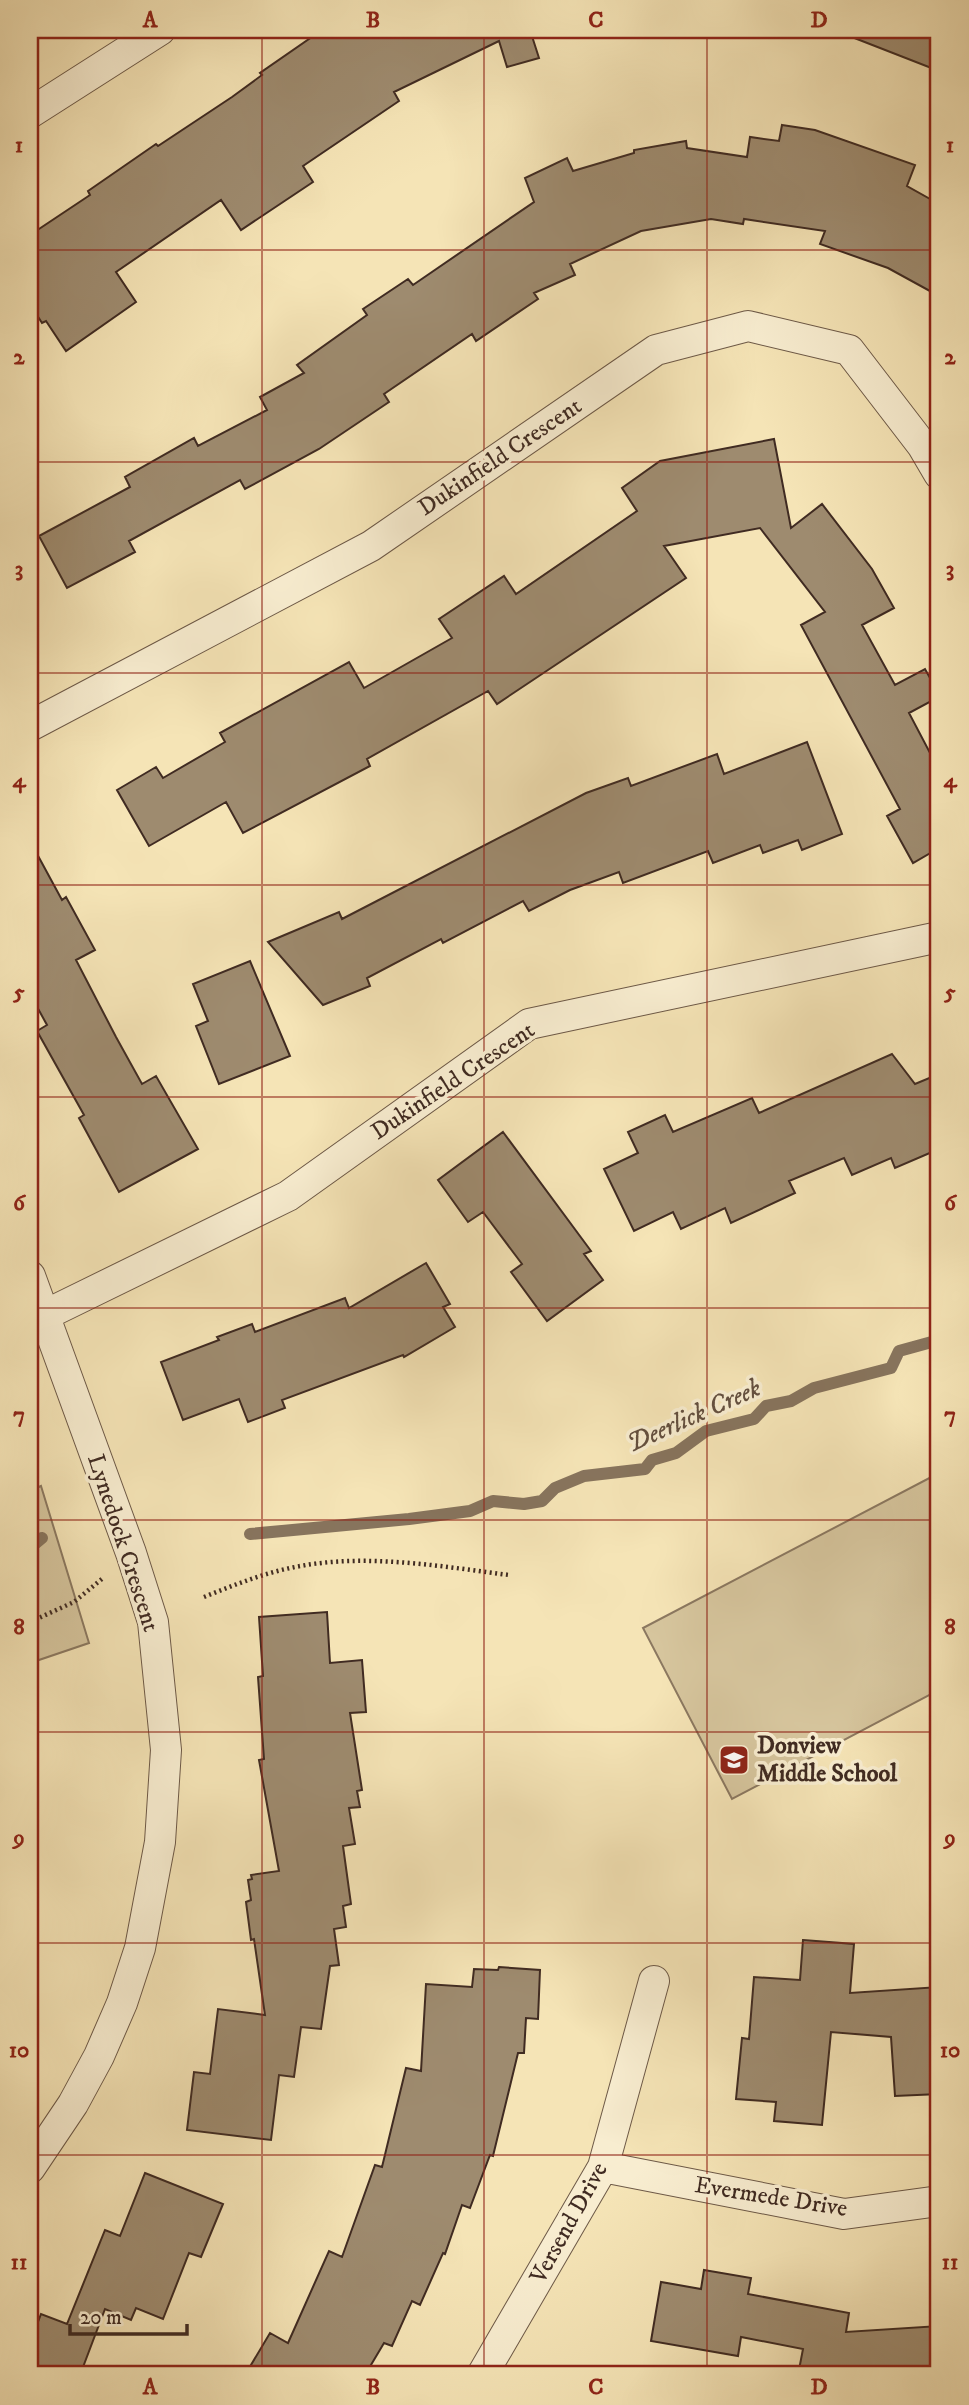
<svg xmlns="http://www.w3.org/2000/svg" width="969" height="2405" font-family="'IM FELL DW Pica',serif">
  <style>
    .green { fill: #d6c59d; stroke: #8b7860; stroke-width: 2 }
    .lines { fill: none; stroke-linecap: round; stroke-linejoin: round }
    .stream { stroke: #87745d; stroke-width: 12 }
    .building { fill: #9e8b6f; stroke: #402b22; stroke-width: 2 }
    .street-casing { stroke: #6d5947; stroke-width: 32 }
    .path { stroke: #402b22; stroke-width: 4.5; stroke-dasharray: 2 3.5; stroke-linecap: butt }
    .street { stroke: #f8edd0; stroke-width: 30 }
    .grid { fill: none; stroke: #8f2418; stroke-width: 2; stroke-opacity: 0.55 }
    .labels { text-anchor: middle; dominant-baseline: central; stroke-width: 7; stroke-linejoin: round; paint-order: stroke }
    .street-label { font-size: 24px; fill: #402b22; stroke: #f8edd0 }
    .poi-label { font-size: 24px; font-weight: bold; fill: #402b22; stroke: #f8edd0; text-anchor: start }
    .water-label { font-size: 26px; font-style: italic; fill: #64503f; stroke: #f8edd0 }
    .neatline { fill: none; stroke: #8f2418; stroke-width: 2.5 }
    .grid-label { font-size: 23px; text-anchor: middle; font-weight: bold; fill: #8f2418 }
  </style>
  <rect width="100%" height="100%" fill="#f5e4b6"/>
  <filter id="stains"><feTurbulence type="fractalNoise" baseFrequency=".00286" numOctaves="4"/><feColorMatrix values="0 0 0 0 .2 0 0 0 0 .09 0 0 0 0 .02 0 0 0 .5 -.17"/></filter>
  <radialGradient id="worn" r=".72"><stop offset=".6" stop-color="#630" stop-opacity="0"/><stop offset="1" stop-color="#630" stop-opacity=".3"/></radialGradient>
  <path class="green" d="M939,1473V1690L732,1799L643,1628Z
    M41,1486L89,1643L30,1663V1491Z"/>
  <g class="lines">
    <path class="stream" d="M250,1534L409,1519L470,1511L493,1501L524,1504L542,1501L555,1488L584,1476L645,1469L652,1460L676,1453L706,1431L754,1419L766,1406L791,1401L814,1388L891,1368L899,1351L939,1340
      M30,1548L42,1538"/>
  </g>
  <path class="building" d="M322,30H530L539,58L507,67L499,41L394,92L399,101L303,166L313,182L241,230L221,200L116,272L136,302L66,351L46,321L42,323L30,304V235L90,195L88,191L156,144L158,146L232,97L262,75L260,73Z
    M839,30H939V71L839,32Z
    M782,125L815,130L915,165L907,186L939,204V296L888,268L820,244L825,231L744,219L743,224L711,219L641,231L570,264L575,275L534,293L538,299L476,341L472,334L384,394L389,402L319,449L245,489L240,480L129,541L135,552L67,588L39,536L130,487L125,477L194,438L198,446L267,410L260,397L304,373L297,365L367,315L363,309L408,279L413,285L534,202L525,178L567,158L573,171L634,153V150L686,141L687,148L747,157L750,137L779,141Z
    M774,439L791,528L822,504L872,569L894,608L862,625L895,685L925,669L939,694V697L909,713L939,770V848L913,863L887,816L900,809L801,625L825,612L760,528L664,546L686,578L497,704L488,691L367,759L370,766L243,833L226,802L149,846L117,790L156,767L163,778L225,742L220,733L349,662L364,688L452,638L439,619L504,576L516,594L637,511L622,488L660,461Z
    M807,742L842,834L802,850L798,840L763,853L760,845L713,863L708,851L623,883L619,872L570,890L529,911L523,901L443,943L441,939L367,978L370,986L323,1005L268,942L339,912L342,919L586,793L628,778L631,786L717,754L724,774Z
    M30,841L62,900L66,897L95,950L76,960L116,1037L142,1084L156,1076L198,1149L119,1192L79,1118L84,1115L37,1031L47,1025L30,994Z
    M250,961L290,1056L219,1084L196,1026L208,1021L193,984Z
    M892,1054L915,1084L939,1074V1149L895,1168L891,1158L852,1175L844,1158L789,1181L795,1193L731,1223L725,1208L681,1229L673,1212L634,1231L604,1169L638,1153L628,1132L665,1115L673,1132L752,1098L759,1113Z
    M503,1132L591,1251L584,1254L603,1280L547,1321L511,1272L522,1264L483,1212L468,1222L438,1180Z
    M426,1263L450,1304L443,1307L455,1327L404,1357L403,1355L282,1400L285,1408L248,1422L239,1399L183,1420L161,1362L219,1340L217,1337L252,1324L255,1332L345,1298L349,1308Z
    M327,1612L330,1663L362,1660L366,1712L350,1713L362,1790L357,1791L360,1807L349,1808L355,1844L343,1846L351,1904L343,1906L346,1927L334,1929L339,1965L330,1966L321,2029L301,2027L294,2077L279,2075L271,2140L187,2130L194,2072L210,2074L218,2009L265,2015L254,1939L251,1940L246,1902L251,1900L248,1880L252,1879L251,1875L279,1871L259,1760L264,1759L258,1677L263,1676L259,1617Z
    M803,1940L854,1944L850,1993L939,1987V2094L895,2096L891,2037L831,2032L822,2125L774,2121L776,2102L736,2099L742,2038L749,2039L754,1977L800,1980Z
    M499,1967L540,1970L538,2019L526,2018L524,2053H518L493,2156L490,2155L470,2208L462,2205L445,2254L443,2253L420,2305L412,2301L392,2346L384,2343L365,2375H245L270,2333L288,2343L329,2251L342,2257L375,2165L382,2167L406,2068L421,2071L426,1984L472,1987L474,1969L498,1970Z
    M145,2173L223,2204L201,2257L189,2253L163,2319L136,2308L131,2320L105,2309L80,2375H30V2343L41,2314L67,2324L105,2230L120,2236Z
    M704,2270L751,2278L748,2294L849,2313L846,2332L939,2326V2375H798L803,2349L741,2337L738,2356L651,2341L661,2282L701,2289Z"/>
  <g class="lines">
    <g class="street-casing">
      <path id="street" d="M30,113L160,30
        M30,726L371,546L656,350L748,326L849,350L922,445L939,474
        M30,1276L131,1553L153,1622L166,1750L160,1842L140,1948L122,2003L99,2056L73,2104L30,2168
        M45,1315L288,1196L529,1024L939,937
        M603,2167L844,2214L939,2201
        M482,2375L603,2167L654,1981"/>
    </g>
    <path class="path" d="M59,30L62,35
      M204,1597C234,1585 264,1573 295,1567C365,1553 439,1566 509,1575
      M30,1622L74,1602L103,1578"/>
    <use href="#street" class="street"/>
  </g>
  <path class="grid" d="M262,30V2375M484,30V2375M707,30V2375M30,250H939M30,462H939M30,673H939M30,885H939M30,1097H939M30,1308H939M30,1520H939M30,1732H939M30,1943H939M30,2155H939"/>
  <defs>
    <g id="school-square" transform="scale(1.575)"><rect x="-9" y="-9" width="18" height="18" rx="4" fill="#8f2418" stroke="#f8edd0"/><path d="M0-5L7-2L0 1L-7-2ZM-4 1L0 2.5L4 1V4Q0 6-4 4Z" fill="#fff"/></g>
  </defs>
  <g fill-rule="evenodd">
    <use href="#school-square" x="734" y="1760"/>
  </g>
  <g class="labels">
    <g class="street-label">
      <text transform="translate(500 457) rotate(-34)">Dukinfield Crescent</text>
      <text transform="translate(453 1081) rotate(-34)">Dukinfield Crescent</text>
      <text transform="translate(123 1543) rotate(72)">Lynedock Crescent</text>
      <text transform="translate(771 2197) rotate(9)">Evermede Drive</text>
      <text transform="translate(569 2223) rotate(-61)">Versend Drive</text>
    </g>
    <g class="poi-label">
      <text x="757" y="1746">Donview<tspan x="757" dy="28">Middle School</tspan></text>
    </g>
    <g class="water-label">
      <text transform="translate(694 1416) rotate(-24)">Deerlick Creek</text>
    </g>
  </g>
  <rect width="969" height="2405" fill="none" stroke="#f5e4b6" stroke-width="77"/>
  <path d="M70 2324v10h117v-10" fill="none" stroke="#402b22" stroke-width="3.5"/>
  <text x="80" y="2324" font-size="21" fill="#402b22" stroke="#f8edd0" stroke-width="5" paint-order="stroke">20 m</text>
  <rect x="38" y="38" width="892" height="2328" class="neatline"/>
  <g class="grid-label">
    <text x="150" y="27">A</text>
    <text x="373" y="27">B</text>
    <text x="596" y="27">C</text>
    <text x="819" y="27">D</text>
    <text x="19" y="152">1</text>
    <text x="950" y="152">1</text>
    <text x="19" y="364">2</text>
    <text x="950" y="364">2</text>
    <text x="19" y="576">3</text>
    <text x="950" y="576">3</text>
    <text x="19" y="787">4</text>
    <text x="950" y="787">4</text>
    <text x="19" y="999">5</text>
    <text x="950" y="999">5</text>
    <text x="19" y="1210">6</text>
    <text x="950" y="1210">6</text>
    <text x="19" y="1422">7</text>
    <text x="950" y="1422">7</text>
    <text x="19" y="1634">8</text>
    <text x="950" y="1634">8</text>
    <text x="19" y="1845">9</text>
    <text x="950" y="1845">9</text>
    <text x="19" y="2057">10</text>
    <text x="950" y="2057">10</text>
    <text x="19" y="2269">11</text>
    <text x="950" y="2269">11</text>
    <text x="150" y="2394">A</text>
    <text x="373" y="2394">B</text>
    <text x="596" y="2394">C</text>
    <text x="819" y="2394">D</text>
  </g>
  <rect width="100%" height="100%" filter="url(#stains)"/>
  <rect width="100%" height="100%" fill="url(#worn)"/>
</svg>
